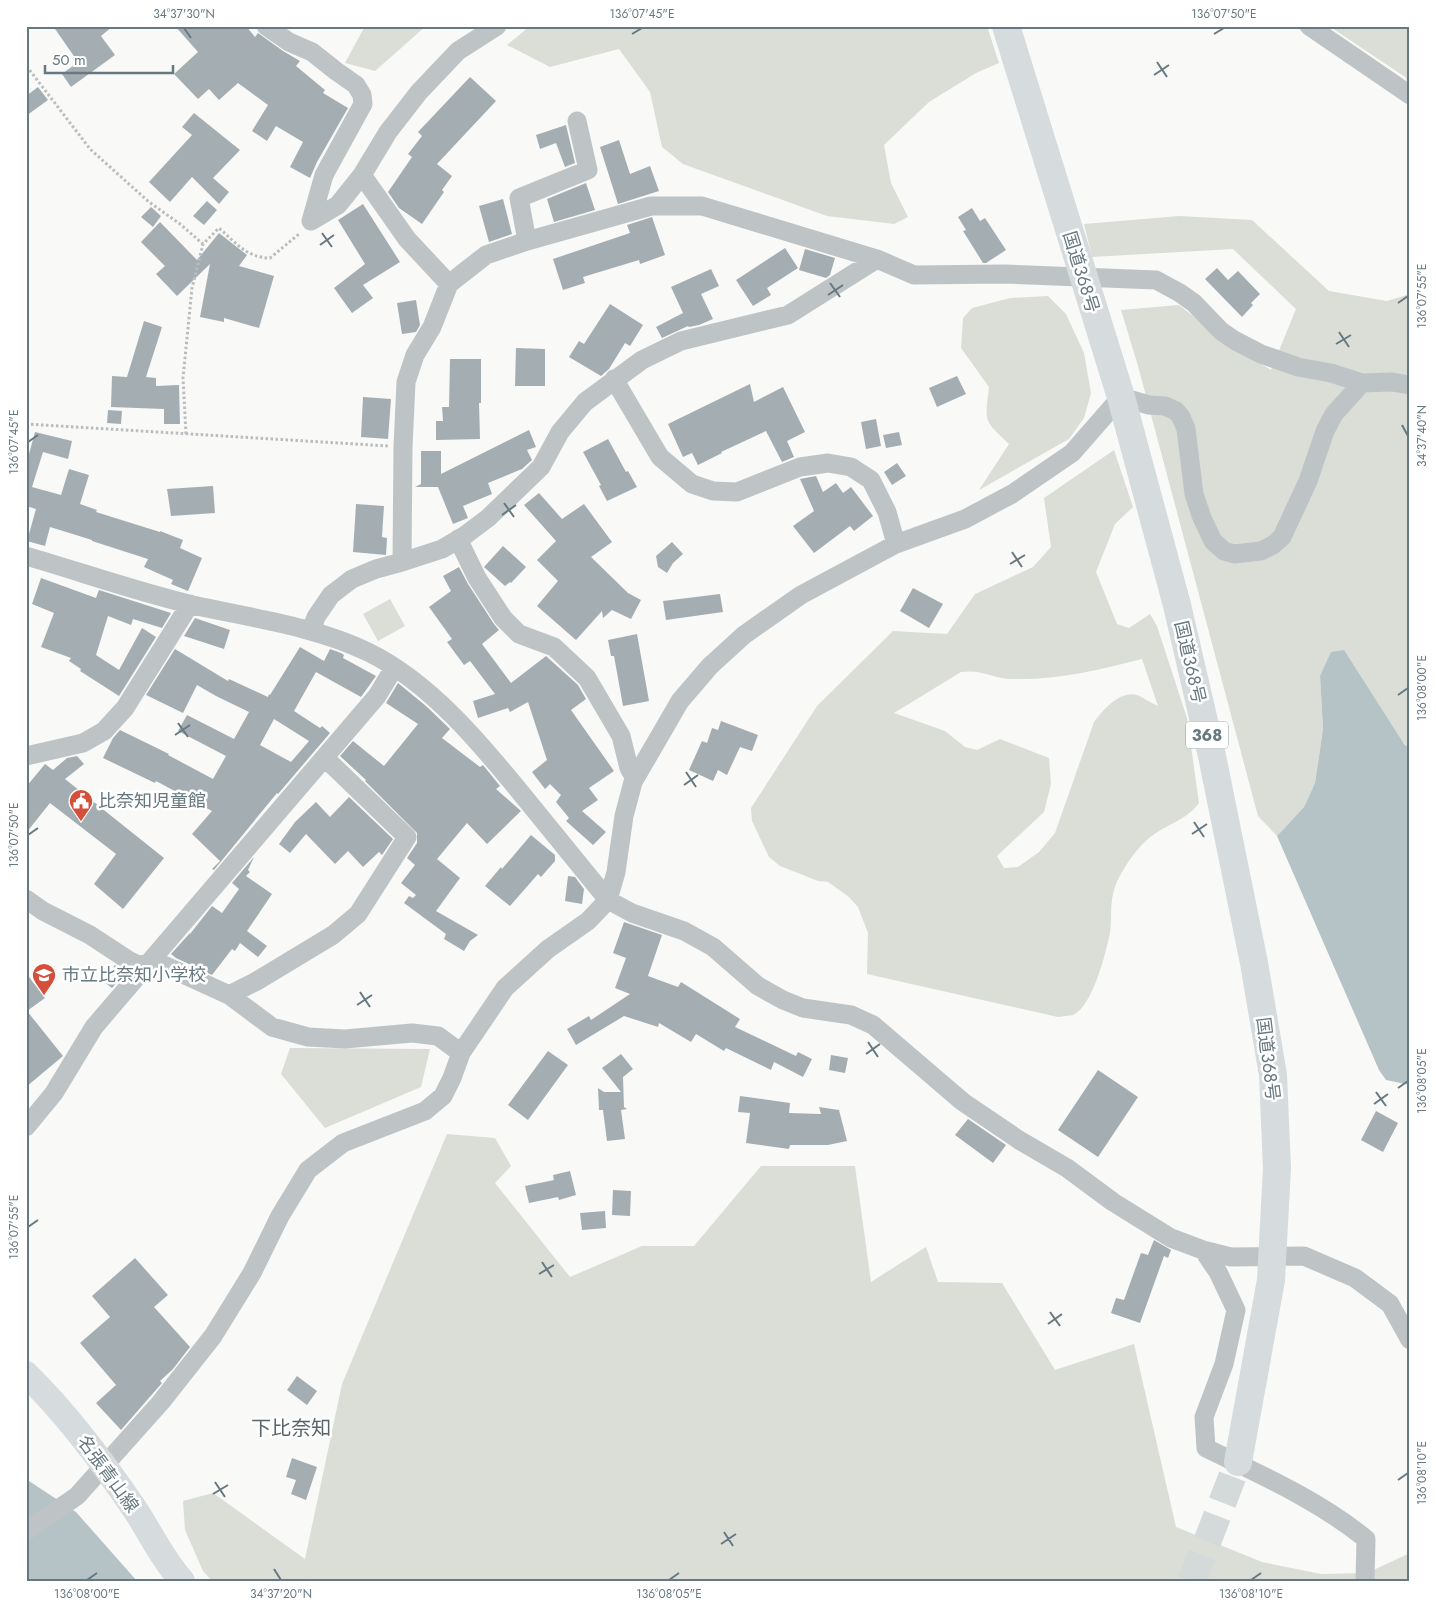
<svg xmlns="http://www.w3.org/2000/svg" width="1436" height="1607" font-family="Jost,'Noto Sans JP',sans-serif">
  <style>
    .green { fill: #daded7; fill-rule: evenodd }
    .water { fill: #b6c3c6 }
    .building { fill: #a4aeb2; fill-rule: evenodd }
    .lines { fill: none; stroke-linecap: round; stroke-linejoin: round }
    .trunk-tunnel { stroke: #d4d9d9; stroke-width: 28; stroke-dasharray: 28 14; stroke-linecap: butt }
    .path { stroke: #b9bdbf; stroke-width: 3; stroke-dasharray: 2.5 2.5; stroke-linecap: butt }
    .minor { stroke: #bec4c6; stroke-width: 19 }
    .secondary { stroke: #d6dbde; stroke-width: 26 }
    .trunk { stroke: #d6dbde; stroke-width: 28 }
    .ticks { fill: none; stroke: #667880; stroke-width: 2 }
    .labels { text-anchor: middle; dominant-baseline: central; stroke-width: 5; stroke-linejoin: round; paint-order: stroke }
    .shield { fill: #fff; stroke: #94a0a6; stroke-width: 1 }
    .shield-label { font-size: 16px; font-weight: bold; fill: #667880 }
    .street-label { font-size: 18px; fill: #667880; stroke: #fff }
    .poi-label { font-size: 18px; fill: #667880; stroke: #fff; text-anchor: start }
    .quarter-label { font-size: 20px; fill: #58656b; stroke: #fff }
    .neatline { fill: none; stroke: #667880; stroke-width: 2 }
    .ticks-label { font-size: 12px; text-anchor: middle; fill: #667880 }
  </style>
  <rect width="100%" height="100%" fill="#f9f9f7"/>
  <path class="green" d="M365,26H426L375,71L345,63Z
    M530,26H987L999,63L976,73L929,102L884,145L891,183L908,217L894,224L827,216L683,164L662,147L650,92L619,49L550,67L507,45Z
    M1329,26H1410V88L1405,77Z
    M1179,216L1252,220L1329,291L1387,301L1410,294V748L1320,676L1323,729L1315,783L1304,807L1277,836L1258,816L1138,366L1121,310L1179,305L1230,345L1271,370L1296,309L1233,249L1092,257L1084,224Z
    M1048,296L1066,314L1084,353L1091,393L1084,418L1069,439L979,490L1009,444C983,419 985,423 989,387L961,348L963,318L972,308L1010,298Z
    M1114,450L1133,507L1115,524L1096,572L1117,624L1129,628L1150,614L1157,626L1187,718L1199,803C1185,822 1163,825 1147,840C1134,851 1116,878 1113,894C1110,907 1112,920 1110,933C1106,952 1093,1006 1073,1015C1069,1016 1063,1016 1058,1017L867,974L868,933L858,907L849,897L828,882L818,881L780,866L769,857L752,821L751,808L817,706L893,631L947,634L975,594L1033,567L1051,547L1044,498ZM1142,659L1158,706C1151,703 1144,698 1137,695C1120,690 1103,710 1094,722L1055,833L1039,852L1018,867L1004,868L997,856L1044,812L1051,784L1049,758L1000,739L977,750L965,747L945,731L894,713L961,672C983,669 994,679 1013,679C1057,680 1100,670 1142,659Z
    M390,599L405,626L378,641L363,614Z
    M290,1048L430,1049L421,1087L325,1128L281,1074Z
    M447,1134L495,1138L511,1166L495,1183L570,1277L642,1246H694L761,1166H855L871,1282L926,1247L938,1282L1002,1283L1055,1370L1134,1344L1176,1527L1262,1562L1321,1574L1367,1573L1410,1553V1581H212L203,1571L185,1530L183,1501L213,1493L305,1559L342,1384Z"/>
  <path class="water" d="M1344,650L1404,744L1410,748V1085L1386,1080L1379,1070L1277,836L1304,807L1315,783L1323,729L1320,676L1331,652Z
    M26,1479L76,1512L137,1581H26Z"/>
  <path class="building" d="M53,26H113L101,36L115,55L71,87L62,74L78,62Z
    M175,26H246L255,37L258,33L283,51L300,61L296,66L325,90L323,93L348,108L317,162L310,178L290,167L303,142L276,126L267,141L252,131L268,105L238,83L219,100L209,89L198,99L174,74L198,52Z
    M470,77L496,101L437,164L452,176L442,190L444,192L422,224L399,208L388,192L412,157L408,154L422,136L418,132Z
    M38,87L48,100L26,116V96Z
    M194,113L240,150L213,178L229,192L219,204L192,177L170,202L149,182L192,135L182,127Z
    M566,125L575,163L565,167L556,143L540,149L536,135Z
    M619,140L630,174L650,166L659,191L618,204L600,147Z
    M586,183L595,210L554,222L547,199Z
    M503,199L512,234L489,242L479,206Z
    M207,201L217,210L204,225L193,216Z
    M363,204L400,262L363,285L373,298L352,313L334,288L365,264L338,220Z
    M151,207L161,216L153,227L141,217Z
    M972,208L980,221L985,218L1006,250L986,263H983L963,231L966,230L958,217Z
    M652,217L665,255L640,264L639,260L583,277L585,283L563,290L553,259L630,233L627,225Z
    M160,222L197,260L219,233L247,255L239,266L274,276L259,328L224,318V322L200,317L210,264L177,296L156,274L165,266L141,242Z
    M785,248L798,268L767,288L771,295L753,306L736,280Z
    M805,249L835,258L830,275L826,278L799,270Z
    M1217,268L1228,280L1238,271L1260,294L1251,303L1253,305L1242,317L1205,279Z
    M711,269L719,286L701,294L713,319L699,325L689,327L688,326L662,338L656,327L683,313L671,287Z
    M416,300L420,325L416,332L402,334L397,303Z
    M610,304L643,325L630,346L625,343L609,369L601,376L569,357L579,341L584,344Z
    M144,321L162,327L146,377L156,378V386L179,385L180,424H164V409L111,407L112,376L127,377Z
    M516,348L545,349V386H515Z
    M450,359H481V403H479L480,439L436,440V421H443L442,407H449Z
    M957,376L966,394L937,407L929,388Z
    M750,384L754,402L783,387L805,432L787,441L794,457L782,462L766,431L721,452L722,453L698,465L692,453L683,457L668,424Z
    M363,397L391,399L388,439L361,437Z
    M108,410L122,411L121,424L107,423Z
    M876,419L881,446L866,449L861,422Z
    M529,430L536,447L527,450L532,460L522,469L488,483L492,494L463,506L468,518L453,524L438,487H415L421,484V451H441V474Z
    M35,432L72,441L68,459L43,452L32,487L61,495L69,469L89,475L80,504L97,510L96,512L160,532V531L183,540L180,548L202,558L188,591L171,584L173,580L144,567L148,559L92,541V540L50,527L45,546L27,541L36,509L26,506V465Z
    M899,432L902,445L886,448L883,435Z
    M608,439L626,472L628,471L637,487L607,501L599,486L601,485L583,452Z
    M897,463L906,476L892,485L884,472Z
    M816,476L823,492L836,483L843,493L851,487L873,516L854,531L850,526L814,553L793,526L814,511L800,479Z
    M213,486L215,513L171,516L167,489Z
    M539,493L562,519L584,504L612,542L591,557L628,593L641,600L631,619L612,610L603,618L602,611L576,640L537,606L558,581L537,560L556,541L524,505Z
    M356,504L384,506L382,537L387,538L386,555L353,552Z
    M672,542L683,554L673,563L667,573L658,567L656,556Z
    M503,546L526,567L511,583L510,582L505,586L484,567Z
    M459,567L468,584L494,624L499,630L482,644L511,683L546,656L578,685L586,699L571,710L614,771L589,788L598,800L582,811L606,832L593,845L566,821L569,818L556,802L561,795L550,784L545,789L532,772L547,760L528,702L510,712L508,708L478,718L473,701L495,694L470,661L464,665L447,642L452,639L429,607L451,591L443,576Z
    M41,578L96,598L99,590L171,613L162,628L133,619L131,625L108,616L96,655L119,670L142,628L156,637L119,696L80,671L81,669L69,661L71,658L41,647L54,613L32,604Z
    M913,588L943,604L929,628L900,611Z
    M720,594L723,612L666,620L663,601Z
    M195,618L230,630L224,649L184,636Z
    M637,634L649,701L623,706L614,656H611L608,640Z
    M300,647L324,661L330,649L341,653L344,655L343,658L376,676L361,697L316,672L294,711L320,728L322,726L330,733L278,794L277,793L214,870L212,869L220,861L192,834L212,811L156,781L155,783L103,758L113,738L120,730L169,754L168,755L213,779L226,756L178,731L187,715L234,739L249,712L216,696L197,685L183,713L146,695L175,649L228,681L229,679L268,697L269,694L270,695ZM274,719L309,741L291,762L260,745Z
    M398,683L426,706L450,729L442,738L480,767L483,765L500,786L496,789L521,811L487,844L467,823L437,859L460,878L436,911L478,935L470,941L464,951L444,939L446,934L404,903L409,896L413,898L416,895L401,883L415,865L407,858L417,843V833L365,781L366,780L340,756L353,741L384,766L418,724L386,703Z
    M721,721L758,735L752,751L740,747L727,775L718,770L713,781L689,770L702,741L707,743L712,728L718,730Z
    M77,756L84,764L65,779L164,858L123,909L94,884L116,854L50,803L26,833V787L45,764L53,770L67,758Z
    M349,797L393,839L382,855L379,852L363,867L348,851L335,864L306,834L290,853L279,844L295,822L316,802L330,817Z
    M531,835L555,855V861L541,877L538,874L510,906L485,886L501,867L502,869Z
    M254,857L248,870L250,872L246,876L272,894L247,931L267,946L258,957L240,943L235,951L232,949L212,975L176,958L171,954L190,933V934L212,906L222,913L239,889L232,883Z
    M568,876L575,877L584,889L582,904L565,901Z
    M624,922L662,935L648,976L678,987L681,982L740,1019L735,1027L796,1056L798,1052L812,1059L803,1077L774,1062L771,1070L726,1048L724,1051L696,1034L691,1042L659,1023L658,1027L624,1016L576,1045L567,1029L589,1016L591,1020L630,994L615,988L626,958L613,953Z
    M115,965L126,972L112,988L103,981Z
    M26,973L45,998L27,1011L63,1056L26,1087Z
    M548,1051L568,1065L528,1120L508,1105Z
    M621,1054L633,1069L623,1077L624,1107L627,1109L621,1110L625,1139L607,1141L603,1110H599L598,1088L604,1092H621L602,1068Z
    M831,1055L848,1058L845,1073L829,1070Z
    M1098,1070L1138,1097L1098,1157L1058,1130Z
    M740,1096L790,1103L789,1113L821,1114L819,1107L839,1110L847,1141L828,1145H790L789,1149L746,1143L750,1113L738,1112Z
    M1376,1111L1398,1123L1383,1152L1361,1140Z
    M968,1119L1006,1145L993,1163L955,1135Z
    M570,1171L576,1195L559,1200L558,1197L529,1203L525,1186L554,1180L553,1175Z
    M613,1190L631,1191L630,1216L612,1215Z
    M605,1211L606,1228L582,1230L580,1213Z
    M1154,1240L1171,1250L1168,1258L1164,1256L1140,1323L1111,1313L1116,1298L1124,1300L1141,1253L1148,1255Z
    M135,1258L168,1295L154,1307L190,1347L173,1369L160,1381L162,1383L121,1430L96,1403L116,1385L80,1343L110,1317L92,1296Z
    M297,1376L317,1391L307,1405L287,1390Z
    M292,1458L317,1467L306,1500L291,1494L296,1480L286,1477Z"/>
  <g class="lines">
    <path class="trunk-tunnel" d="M1192,1581L1238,1462"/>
    <path class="path" d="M26,69L28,68L90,149L149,202L180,224L203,244
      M26,424L388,446
      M186,434L183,378L192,288L203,244L219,228C235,242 247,258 270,258L299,234"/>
    <path class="minor" d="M266,26L289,42L312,52L336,71L356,85L362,95L363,104L324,175L311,221
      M1309,26L1410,95
      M362,175L407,239L449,284
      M311,221L338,205L362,175L388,132L419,92L458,51L497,26
      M527,241L519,198L588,170L577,121
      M614,379L660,457L692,484L713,491L737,492L800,467L828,463L851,467L871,480L887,512L896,544
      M458,539L477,578L503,618L519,634L554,647L587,678L621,736L629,768L635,778
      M26,556C81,572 138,592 193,605C251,618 314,626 368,652C430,682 482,745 525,798C553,832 580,866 608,900L632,913L684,931L713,947L758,986L783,1000L803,1008L851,1015L873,1025L963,1102L1019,1140L1067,1168L1113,1202L1171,1238L1203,1250L1231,1257L1304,1256L1355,1278L1390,1304L1410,1340
      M402,562L403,447L406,382L415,355L432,327L449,284L486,255L527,241L651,206H702L877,259L914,275L1004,274L1156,280L1180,293L1194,303L1221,331L1234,340L1261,354L1298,367L1331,373L1362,383L1392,382L1410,385
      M311,631L316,617L331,595L352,579L376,569L402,562L442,549L464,536L488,518L541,467L560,432L585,402L642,360L681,341L788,315L877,259
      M26,756L83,743L104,731L125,708L190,604
      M26,899L43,911L90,935L128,960L138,965L159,963L229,995L272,1027L308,1037L345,1039L412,1033L438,1036L461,1053
      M229,995L255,982L333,935L358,914L407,837L325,758
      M26,1127L54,1093L94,1027L377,696L394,668
      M1203,1250L1218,1272L1236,1310L1224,1364L1204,1417L1206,1448C1261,1475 1318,1500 1366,1539L1365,1581
      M26,1531L77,1496L161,1402L213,1336L252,1273L280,1216L308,1170L343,1143L425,1111L443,1096L452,1078L461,1053L505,988L548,949L588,921L608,900L616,872L624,816L633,782L680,701L710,666L744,635L801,595L896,544L965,519L1012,494L1072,453L1121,397L1149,405L1165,406L1176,411L1181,417L1186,429L1194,494L1202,518L1213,541L1224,551L1234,554L1261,551L1273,545L1282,537L1308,481L1325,431L1334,414L1362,383"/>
    <path class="secondary" d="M26,1374C68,1415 103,1462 136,1511C151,1534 163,1560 182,1581"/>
    <path class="trunk" d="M1006,26L1121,397L1177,605L1212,756L1254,963L1273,1075L1277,1168L1271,1280L1238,1462"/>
  </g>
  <path class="ticks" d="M184,28L191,38M632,34L642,28M1214,34L1224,28M1157,62L1167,77M1154,75L1169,65M322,233L332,247M320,245L334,235M830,283L840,297M828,295L843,285M1398,303L1408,296M1339,332L1349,347M1336,344L1351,335M1402,425L1408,436M28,442L38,435M504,503L514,517M502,515L516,505M1012,552L1022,567M1010,564L1025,555M1398,695L1408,688M178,723L188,737M175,735L190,725M686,772L696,787M684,785L698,775M1194,822L1204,837M1192,834L1207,824M28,835L38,828M360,992L370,1007M357,1005L372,995M868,1042L878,1057M866,1054L880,1044M1398,1088L1408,1081M1376,1092L1386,1106M1374,1104L1388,1094M28,1227L38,1220M542,1262L552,1277M539,1274L554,1265M1050,1312L1060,1326M1048,1324L1062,1314M1398,1480L1408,1473M215,1482L225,1497M213,1494L228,1485M724,1532L733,1546M721,1544L736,1534M274,1569L281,1580M87,1580L97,1573M669,1580L679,1573M1251,1580L1261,1573"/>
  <defs>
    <g id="civic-pin" transform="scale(1.25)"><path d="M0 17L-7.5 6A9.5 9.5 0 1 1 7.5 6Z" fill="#d4503c" stroke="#fff"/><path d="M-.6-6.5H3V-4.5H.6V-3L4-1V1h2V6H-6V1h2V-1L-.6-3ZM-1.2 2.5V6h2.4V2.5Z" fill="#fff"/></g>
    <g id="school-pin" transform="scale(1.25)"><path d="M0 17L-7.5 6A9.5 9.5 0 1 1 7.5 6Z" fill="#d4503c" stroke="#fff"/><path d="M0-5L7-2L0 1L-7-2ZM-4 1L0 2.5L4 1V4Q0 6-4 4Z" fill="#fff"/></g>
  </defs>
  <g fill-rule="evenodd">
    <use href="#civic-pin" x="81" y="801"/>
    <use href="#school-pin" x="44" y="975"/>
  </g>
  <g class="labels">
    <rect class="shield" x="1186" y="721.5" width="42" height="27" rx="4"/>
    <g class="shield-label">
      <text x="1207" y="735">368</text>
    </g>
    <g class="street-label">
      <text transform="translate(1081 272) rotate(73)">国道368号</text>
      <text transform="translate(1190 662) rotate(77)">国道368号</text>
      <text transform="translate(1268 1059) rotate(83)">国道368号</text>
      <text transform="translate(108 1474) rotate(54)">名張青山線</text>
    </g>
    <g class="poi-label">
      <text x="98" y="801">比奈知児童館</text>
      <text x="62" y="975">市立比奈知小学校</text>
    </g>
    <g class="quarter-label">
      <text x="291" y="1428">下比奈知</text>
    </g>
  </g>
  <rect width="1436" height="1607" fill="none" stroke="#ffffff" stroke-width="55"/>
  <path d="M45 65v8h128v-8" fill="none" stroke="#667880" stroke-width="2.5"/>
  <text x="52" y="65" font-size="15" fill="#667880" stroke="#ffffff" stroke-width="4" paint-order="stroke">50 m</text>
  <rect x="28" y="28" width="1380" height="1552" class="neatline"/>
  <g class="ticks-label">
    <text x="184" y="18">34°37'30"N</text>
    <text x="642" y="18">136°07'45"E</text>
    <text x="1224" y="18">136°07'50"E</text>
    <text transform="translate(1422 296) rotate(-90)" y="4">136°07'55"E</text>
    <text transform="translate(1422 436) rotate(-90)" y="4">34°37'40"N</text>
    <text transform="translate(14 442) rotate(-90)" y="4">136°07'45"E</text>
    <text transform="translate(1422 688) rotate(-90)" y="4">136°08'00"E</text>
    <text transform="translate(14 835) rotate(-90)" y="4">136°07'50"E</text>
    <text transform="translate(1422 1081) rotate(-90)" y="4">136°08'05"E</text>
    <text transform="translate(14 1227) rotate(-90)" y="4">136°07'55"E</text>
    <text transform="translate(1422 1473) rotate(-90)" y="4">136°08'10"E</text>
    <text x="87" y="1598">136°08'00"E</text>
    <text x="281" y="1598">34°37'20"N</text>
    <text x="669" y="1598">136°08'05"E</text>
    <text x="1251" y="1598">136°08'10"E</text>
  </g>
</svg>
